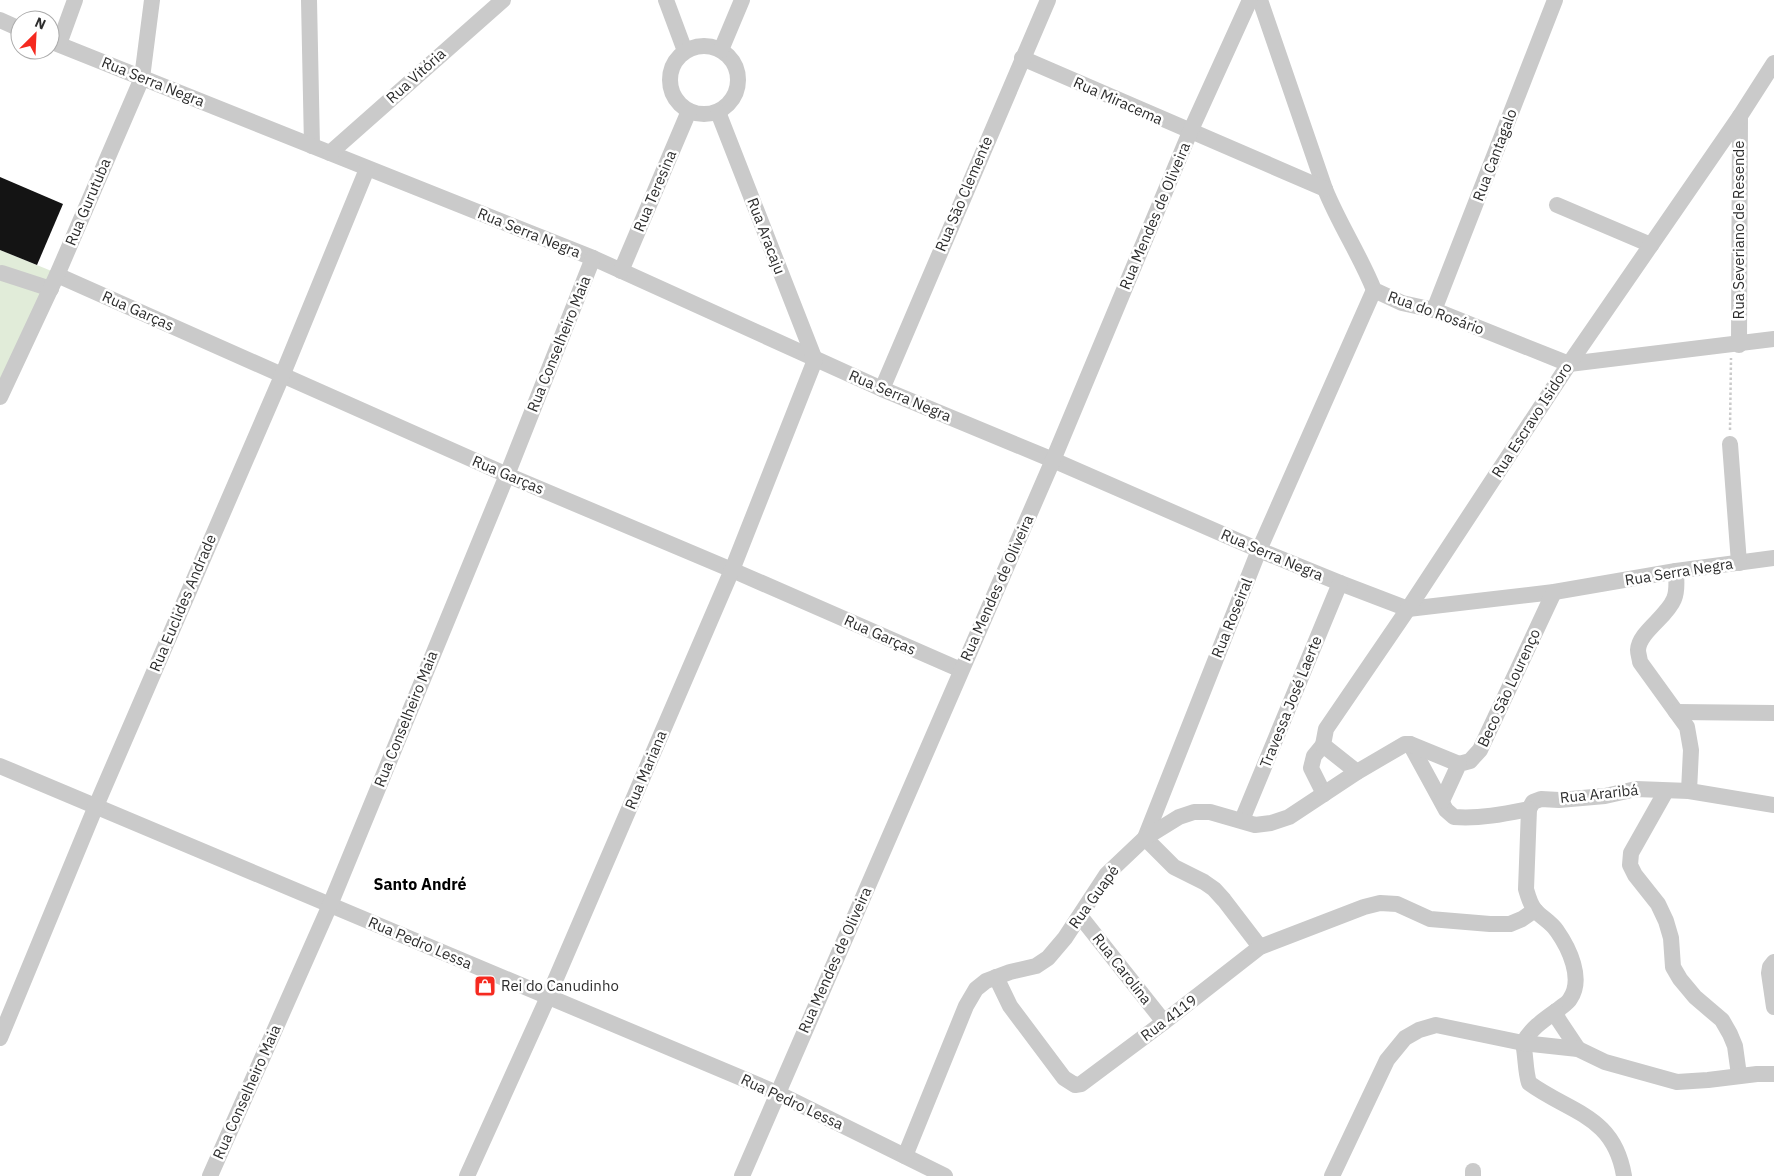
<svg xmlns="http://www.w3.org/2000/svg" width="1774" height="1176" font-family="'IBM Plex Sans',sans-serif">
	<rect width="100%" height="100%" fill="#fff"/>
	<path fill="#e1ecd9" d="M0 250 54 272 0 397Z"/>
	<path fill="#141414" d="M0 177 63 204 37 265 0 250Z"/>
	<g fill="none" stroke-linecap="round" stroke-linejoin="round">
		<path stroke="#cacaca" stroke-width="2.5" stroke-dasharray="2.5 2.5" stroke-linecap="butt" d="M1730 430 1731 358"/>
		<g stroke="#cacaca" stroke-width="16">
			<path d="M309 0 312 146"/>
			<path d="M666 0 685 51"/>
			<path d="M1260 0 1325 189C1339 224 1360 255 1374 290L1402 303 1434 310 1569 364 1774 339"/>
			<path d="M0 20 20 29"/>
			<path d="M50 41 593 258 882 389 1053 460 1259 550 1340 583 1408 609 1554 592 1676 571 1774 558"/>
			<path d="M59 44 75 0"/>
			<circle cx="704" cy="80" r="34"/>
			<path d="M721 50 742 0"/>
			<path d="M1022 58 1325 189"/>
			<path d="M330 153 503 0"/>
			<path d="M1557 205 1651 245"/>
			<path d="M621 271 689 111"/>
			<path d="M2 273 51 289"/>
			<path d="M57 275 507 475 732 570 961 670"/>
			<path d="M1434 310 1555 0"/>
			<path d="M1739 345 1740 116"/>
			<path d="M882 389 1048 0"/>
			<path d="M0 397 57 275 142 78 152 0"/>
			<path d="M1730 444 1739 563"/>
			<path d="M1676 571C1676 580 1678 590 1674 599 1667 617 1639 632 1638 650 1638 654 1640 659 1640 662L1687 727 1691 750 1689 791"/>
			<path d="M1676 712 1774 713"/>
			<path d="M1410 744 1446 810 1454 817C1479 819 1504 814 1529 809L1533 802 1541 799 1559 800 1605 796 1636 789 1689 791 1774 805"/>
			<path d="M1323 745 1314 756 1311 768 1324 794"/>
			<path d="M0 766 777 1093 945 1176"/>
			<path d="M1357 772 1323 745 1326 729 1408 609 1569 364 1740 116 1774 63"/>
			<path d="M1666 791 1631 853 1630 865 1635 875 1658 904 1666 921 1671 938 1673 967 1680 979 1695 997 1722 1020 1730 1034 1735 1046 1739 1075"/>
			<path d="M1442 801 1459 764 1470 761 1480 750 1554 592"/>
			<path d="M1529 809 1526 889C1528 896 1530 904 1535 910 1542 918 1551 922 1557 931 1569 948 1584 979 1570 999 1568 1003 1562 1006 1559 1009 1545 1019 1531 1028 1523 1043 1526 1056 1525 1070 1529 1083 1570 1113 1614 1115 1624 1176"/>
			<path d="M1242 820 1340 583"/>
			<path d="M1080 916 1164 1022"/>
			<path d="M1260 947 1224 900 1214 889 1204 882 1174 867 1145 838 1259 550 1374 290"/>
			<path d="M1774 962 1770 967 1769 973 1774 1007"/>
			<path d="M996 977 1010 1006 1064 1078 1075 1085 1081 1084 1164 1022 1260 947 1364 907 1380 903 1397 904 1430 919 1490 924H1510L1522 919 1535 910"/>
			<path d="M1556 1011 1558 1019 1578 1049"/>
			<path d="M0 1038 96 806 282 376 367 169"/>
			<path d="M905 1156 966 1006 976 989 986 981 1010 972 1036 966 1048 958 1065 938 1107 874 1145 838 1179 817 1194 812H1210L1255 825 1271 823 1289 817 1357 772 1405 744H1410L1459 764"/>
			<path d="M210 1176 330 905 507 475 593 258"/>
			<path d="M467 1176 548 997 732 570 815 360 718 112"/>
			<path d="M742 1176 1053 460 1190 132 1250 0"/>
			<path d="M1332 1176 1387 1060 1405 1038 1419 1030 1436 1025 1523 1043 1578 1049 1605 1062 1677 1082 1708 1080 1757 1074H1774"/>
			<path d="M1473 1176V1171"/>
		</g>
	</g>
	<defs>
		<g id="shop-square" transform="scale(1.125)"><rect x="-9" y="-9" width="18" height="18" rx="4" fill="#f5291f" stroke="#fff"/><path d="M-5-2.5h2.3a2.7 3.5 0 0 1 5.4 0H5L5.5 6h-11ZM-1.5-2.5h3a1.5 2.3 0 0 0-3 0Z" fill="#fff"/></g>
	</defs>
	<g fill-rule="evenodd">
		<use href="#shop-square" x="485" y="986"/>
	</g>
	<g text-anchor="middle" stroke-width="5" stroke-linejoin="round" paint-order="stroke">
		<g font-size="15" fill="#2d2d2d" stroke="#fff">
			<text transform="translate(416 76) rotate(-42)" y="5">Rua Vitória</text>
			<text transform="translate(153 82) rotate(22)" y="5">Rua Serra Negra</text>
			<text transform="translate(1118 101) rotate(24)" y="5">Rua Miracema</text>
			<text transform="translate(1495 155) rotate(-69)" y="5">Rua Cantagalo</text>
			<text transform="translate(655 191) rotate(-67)" y="5">Rua Teresina</text>
			<text transform="translate(964 194) rotate(-67)" y="5">Rua São Clemente</text>
			<text transform="translate(88 202) rotate(-67)" y="5">Rua Gurutuba</text>
			<text transform="translate(1155 216) rotate(-67)" y="5">Rua Mendes de Oliveira</text>
			<text transform="translate(1739 230) rotate(-90)" y="5">Rua Severiano de Resende</text>
			<text transform="translate(529 233) rotate(22)" y="5">Rua Serra Negra</text>
			<text transform="translate(766 236) rotate(69)" y="5">Rua Aracaju</text>
			<text transform="translate(138 311) rotate(24)" y="5">Rua Garças</text>
			<text transform="translate(1436 313) rotate(20)" y="5">Rua do Rosário</text>
			<text transform="translate(559 344) rotate(-68)" y="5">Rua Conselheiro Maia</text>
			<text transform="translate(900 396) rotate(23)" y="5">Rua Serra Negra</text>
			<text transform="translate(1532 420) rotate(-57)" y="5">Rua Escravo Isidoro</text>
			<text transform="translate(508 475) rotate(23)" y="5">Rua Garças</text>
			<text transform="translate(1272 555) rotate(23)" y="5">Rua Serra Negra</text>
			<text transform="translate(1679 572) rotate(-9)" y="5">Rua Serra Negra</text>
			<text transform="translate(997 588) rotate(-66)" y="5">Rua Mendes de Oliveira</text>
			<text transform="translate(183 603) rotate(-67)" y="5">Rua Euclides Andrade</text>
			<text transform="translate(1232 618) rotate(-68)" y="5">Rua Roseiral</text>
			<text transform="translate(880 635) rotate(24)" y="5">Rua Garças</text>
			<text transform="translate(1509 688) rotate(-65)" y="5">Beco São Lourenço</text>
			<text transform="translate(1291 702) rotate(-68)" y="5">Travessa José Laerte</text>
			<text transform="translate(406 719) rotate(-68)" y="5">Rua Conselheiro Maia</text>
			<text transform="translate(646 770) rotate(-67)" y="5">Rua Mariana</text>
			<text transform="translate(1599 794) rotate(-6)" y="5">Rua Araribá</text>
			<text transform="translate(1094 897) rotate(-54)" y="5">Rua Guapé</text>
			<text transform="translate(420 943) rotate(23)" y="5">Rua Pedro Lessa</text>
			<text transform="translate(835 960) rotate(-66)" y="5">Rua Mendes de Oliveira</text>
			<text transform="translate(1122 969) rotate(52)" y="5">Rua Carolina</text>
			<text transform="translate(1169 1018) rotate(-37)" y="5">Rua 4119</text>
			<text transform="translate(247 1092) rotate(-66)" y="5">Rua Conselheiro Maia</text>
			<text transform="translate(792 1102) rotate(25)" y="5">Rua Pedro Lessa</text>
		</g>
		<g font-size="15" fill="#2d2d2d" stroke="#fff" text-anchor="start">
			<text x="501" y="991">Rei do Canudinho</text>
		</g>
		<g font-size="16" font-weight="bold" fill="#000" stroke="#fff">
			<text x="420" y="890">Santo André</text>
		</g>
	</g>
	<g transform="translate(35 35) rotate(24)"><circle r="24" fill="#ffffff" stroke="#ababab"/>
	<path d="M0-4L9 19L0 12L-9 19Z" fill="#f5291f"/>
	<text y="-8" font-size="14" font-weight="bold" text-anchor="middle" fill="#2d2d2d">N</text>
	</g>
</svg>
